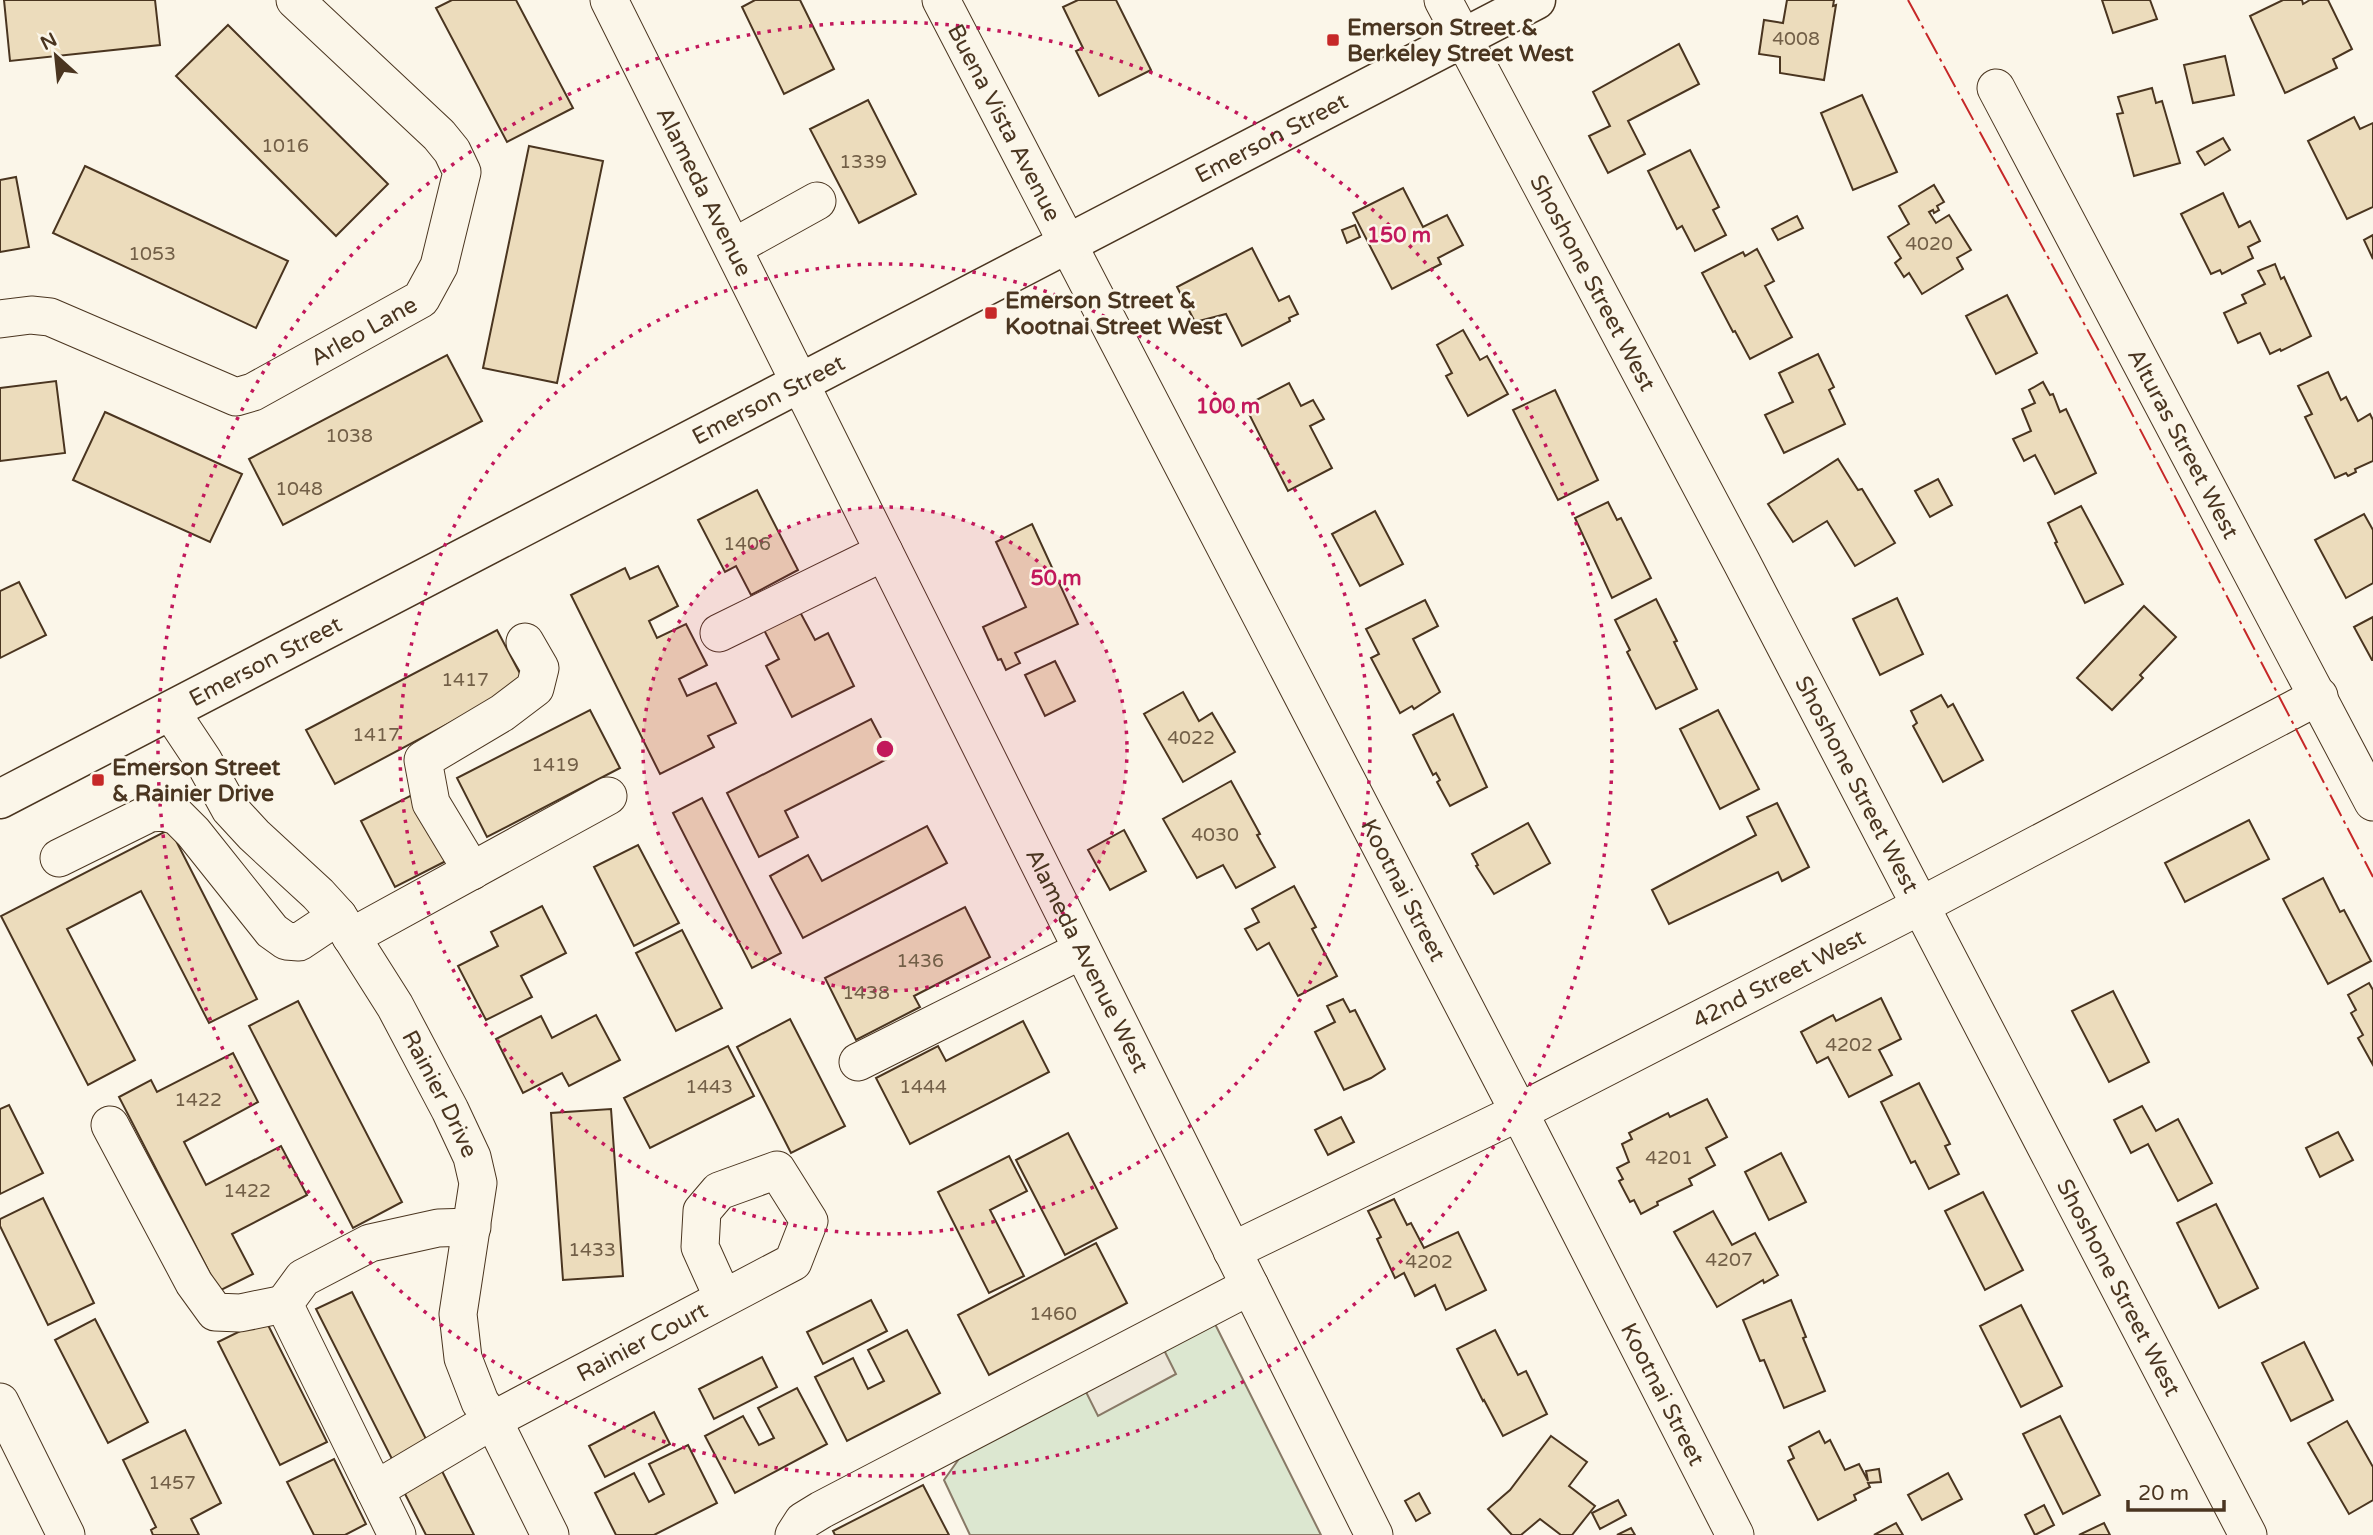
<svg xmlns="http://www.w3.org/2000/svg" width="2373" height="1535" font-family="'Varela Round',sans-serif">
	<rect width="100%" height="100%" fill="#fbf6e9"/>
	<path fill="#dce7d0" stroke="#887966" stroke-width="2" d="M1213 1320 1321 1535H970L944 1480 961 1456Z"/>
	<path fill="#ede7d9" stroke="#887966" stroke-width="2" d="M1163 1348 1176 1374 1098 1416 1086 1392Z"/>
	<g fill="#ecdcbc" stroke="#4a3520" stroke-width="2">
		<path d="M4 0H155L160 45 10 61Z"/>
		<path d="M452 0H516L573 108 507 142 436 8Z"/>
		<path d="M755 0H800L834 69 784 94 742 7Z"/>
		<path d="M1078 0H1116L1151 70 1099 96 1076 51 1083 48 1063 7Z"/>
		<path d="M1787 0H1834L1833 6 1836 5 1824 80 1780 73V57L1759 54 1764 20 1783 23Z"/>
		<path d="M2102 0H2150L2157 19 2113 33Z"/>
		<path d="M2283 0H2302L2303 4 2310 0H2328L2352 49 2333 59 2337 68 2285 93 2250 16Z"/>
		<path d="M228 25 388 184 336 236 176 76Z"/>
		<path d="M1679 44 1699 84 1628 121 1645 154 1608 173 1589 136 1610 126 1593 92Z"/>
		<path d="M2225 56 2234 95 2193 103 2184 65Z"/>
		<path d="M2152 88 2156 103 2162 101 2180 163 2134 176 2117 114 2123 113 2118 97Z"/>
		<path d="M1862 95 1897 172 1853 190 1821 113Z"/>
		<path d="M868 100 916 194 859 223 810 129Z"/>
		<path d="M2354 117 2360 129 2373 123V207L2347 219 2308 141Z"/>
		<path d="M2223 138 2230 150 2205 165 2197 152Z"/>
		<path d="M529 146 603 161 557 383 483 368Z"/>
		<path d="M1690 150 1719 207 1713 210 1726 235 1695 251 1682 226 1677 229 1648 171Z"/>
		<path d="M85 166 288 261 256 328 53 233Z"/>
		<path d="M16 177 29 247 0 252V180Z"/>
		<path d="M1934 185 1944 202 1937 206 1939 210 1934 213 1933 210 1929 212 1936 223 1949 215 1971 250 1957 258 1963 269 1922 294 1909 273 1904 277 1895 263 1901 258 1888 237 1909 224 1899 206Z"/>
		<path d="M1403 188 1423 227 1447 215 1463 245 1438 258 1441 264 1392 289 1353 213Z"/>
		<path d="M2223 193 2239 227 2250 221 2260 241 2248 247 2253 258 2222 274 2220 270 2211 274 2181 214Z"/>
		<path d="M1797 216 1803 228 1778 240 1772 229Z"/>
		<path d="M1355 225 1360 237 1347 243 1342 230Z"/>
		<path d="M2373 235V259L2364 240Z"/>
		<path d="M1252 248 1279 301 1289 296 1298 314 1289 318 1290 321 1242 346 1226 314 1195 322 1177 287Z"/>
		<path d="M1757 249 1774 281 1765 286 1792 337 1750 359 1735 331 1733 332 1702 273 1743 252 1745 256Z"/>
		<path d="M2275 264 2281 279 2284 277 2311 336 2281 351 2280 349 2270 354 2260 333 2238 343 2224 313 2246 303 2242 295 2265 284 2258 271Z"/>
		<path d="M2007 295 2037 353 1996 374 1966 316Z"/>
		<path d="M1463 330 1480 360 1487 356 1508 394 1468 416 1446 376 1452 373 1437 345Z"/>
		<path d="M1818 354 1834 387 1829 390 1845 424 1784 453 1765 415 1793 402 1779 373Z"/>
		<path d="M447 355 482 421 283 525 249 459Z"/>
		<path d="M2328 372 2341 400 2346 397 2358 421 2370 414 2373 420V461L2355 469 2356 472 2348 476 2346 473 2335 478 2305 417 2312 414 2298 386Z"/>
		<path d="M56 381 65 453 0 461V388Z"/>
		<path d="M2043 382 2050 395 2053 394 2060 412 2066 409 2096 473 2055 494 2035 455 2024 461 2013 439 2031 431 2022 409 2035 403 2029 390Z"/>
		<path d="M1289 383 1301 406 1313 400 1324 419 1310 426 1332 468 1288 491 1245 406Z"/>
		<path d="M1555 390 1598 480 1558 500 1513 410Z"/>
		<path d="M105 412 242 474 210 542 73 480Z"/>
		<path d="M1838 459 1858 490 1862 489 1895 543 1855 566 1827 521 1793 542 1768 504Z"/>
		<path d="M1938 479 1952 505 1930 517 1915 491Z"/>
		<path d="M757 490 798 570 751 595 736 566 725 572 698 520Z"/>
		<path d="M1608 502 1617 520 1621 518 1651 578 1612 598 1575 518Z"/>
		<path d="M2081 506 2123 584 2085 603 2055 543 2057 542 2048 523Z"/>
		<path d="M1375 511 1403 564 1360 586 1332 534Z"/>
		<path d="M2364 514 2373 530V583L2346 598 2315 540Z"/>
		<path d="M1032 524 1078 624 1015 653 1020 663 1006 670 1001 659 998 660 983 627 1026 607 996 542Z"/>
		<path d="M658 566 678 606 649 621 657 638 686 624 707 665 679 679 687 696 716 683 736 723 708 736 714 747 660 774 571 595 625 568 630 579Z"/>
		<path d="M19 582 46 635 0 658V591Z"/>
		<path d="M1897 598 1923 654 1880 675 1853 619Z"/>
		<path d="M1656 599 1677 641 1674 642 1697 689 1656 709 1627 652 1630 650 1615 620Z"/>
		<path d="M1425 600 1438 626 1413 639 1440 692 1414 709 1412 706 1400 713 1371 658 1379 654 1366 629Z"/>
		<path d="M2144 606 2176 637 2140 675 2143 678 2112 710 2077 678Z"/>
		<path d="M800 612 815 640 828 633 854 686 792 717 766 666 779 659 764 630Z"/>
		<path d="M2373 617V660H2372L2354 627Z"/>
		<path d="M497 630 525 683 335 784 306 730Z"/>
		<path d="M1055 661 1075 701 1045 716 1025 675Z"/>
		<path d="M1183 692 1199 721 1212 713 1235 752 1183 782 1144 714Z"/>
		<path d="M1941 695 1948 707 1953 704 1983 760 1943 782 1913 726 1917 723 1911 711Z"/>
		<path d="M590 710 620 768 487 837 457 778Z"/>
		<path d="M1718 710 1759 789 1720 809 1680 729Z"/>
		<path d="M1453 714 1487 787 1450 806 1437 782 1440 780 1436 773 1433 775 1413 735Z"/>
		<path d="M871 719 891 757 785 811 798 837 759 857 727 793Z"/>
		<path d="M1231 781 1260 834 1257 835 1275 867 1236 888 1223 865 1197 878 1163 819Z"/>
		<path d="M412 795 446 861 395 887 361 821Z"/>
		<path d="M702 798 781 953 752 968 673 813Z"/>
		<path d="M1777 803 1809 867 1782 881 1778 872 1669 924 1652 890 1756 835 1747 817Z"/>
		<path d="M2249 820 2269 859 2185 902 2165 863Z"/>
		<path d="M1528 823 1550 863 1494 894 1476 866 1478 865 1472 854Z"/>
		<path d="M927 826 947 863 803 938 770 876 808 855 822 881Z"/>
		<path d="M170 829 257 999 209 1023 141 891 67 929 135 1060 88 1085 1 916Z"/>
		<path d="M1124 830 1146 871 1110 890 1088 850Z"/>
		<path d="M638 845 679 923 634 946 594 867Z"/>
		<path d="M2323 878 2340 912 2344 910 2371 961 2328 984 2283 899Z"/>
		<path d="M1294 886 1316 927 1312 929 1337 976 1298 996 1269 943 1257 950 1245 929 1259 922 1252 909Z"/>
		<path d="M542 906 566 953 521 976 532 997 486 1020 458 966 498 946 491 932Z"/>
		<path d="M965 907 990 957 914 996 920 1007 856 1040 825 978Z"/>
		<path d="M682 930 722 1008 676 1031 636 953Z"/>
		<path d="M2369 983 2373 990V1065L2358 1038 2363 1035 2351 1013 2356 1010 2348 995Z"/>
		<path d="M2113 991 2149 1062 2109 1082 2072 1011Z"/>
		<path d="M1881 998 1901 1039 1879 1050 1892 1075 1849 1097 1828 1057 1817 1063 1801 1032 1833 1015 1836 1021Z"/>
		<path d="M1343 999 1350 1012 1355 1010 1385 1069 1371 1078 1344 1090 1315 1032 1335 1022 1327 1006Z"/>
		<path d="M298 1001 402 1202 353 1228 249 1026Z"/>
		<path d="M596 1015 620 1060 569 1086 562 1073 523 1093 496 1039 541 1016 552 1038Z"/>
		<path d="M790 1019 845 1126 791 1153 737 1047Z"/>
		<path d="M1023 1021 1049 1072 910 1144 876 1078 938 1046 946 1061Z"/>
		<path d="M728 1046 754 1096 650 1148 624 1098Z"/>
		<path d="M233 1053 258 1102 184 1142 206 1185 281 1146 307 1195 232 1234 253 1274 219 1291 119 1097 151 1080 157 1092Z"/>
		<path d="M1919 1083 1950 1144 1945 1146 1959 1174 1929 1189 1915 1161 1911 1163 1881 1102Z"/>
		<path d="M1707 1099 1727 1137 1706 1148 1715 1165 1689 1179 1692 1185 1657 1202 1658 1205 1641 1214 1634 1200 1630 1202 1619 1181 1623 1179 1617 1168 1629 1162 1622 1144 1632 1139 1629 1133 1668 1113 1670 1117Z"/>
		<path d="M9 1105 43 1173 0 1194V1109Z"/>
		<path d="M2142 1106 2156 1131 2178 1119 2212 1183 2178 1201 2148 1144 2131 1153 2114 1120Z"/>
		<path d="M611 1109 623 1276 563 1280 551 1113Z"/>
		<path d="M1341 1117 1354 1142 1328 1155 1315 1130Z"/>
		<path d="M2338 1132 2353 1160 2320 1177 2306 1148Z"/>
		<path d="M1068 1133 1117 1228 1065 1255 1016 1160Z"/>
		<path d="M1781 1153 1806 1202 1769 1220 1745 1172Z"/>
		<path d="M1009 1156 1027 1191 990 1210 1024 1276 989 1293 938 1192Z"/>
		<path d="M1983 1192 2023 1270 1985 1290 1945 1211Z"/>
		<path d="M43 1198 94 1303 48 1325 0 1226V1219Z"/>
		<path d="M1394 1199 1407 1225 1411 1223 1424 1248 1458 1232 1486 1290 1446 1310 1435 1285 1415 1296 1404 1273 1395 1278 1377 1239 1381 1237 1368 1211Z"/>
		<path d="M2216 1204 2258 1288 2219 1308 2177 1223Z"/>
		<path d="M1713 1211 1732 1245 1755 1233 1778 1275 1764 1283 1763 1280 1717 1307 1674 1232Z"/>
		<path d="M1096 1243 1127 1303 989 1375 958 1315Z"/>
		<path d="M352 1292 428 1443 393 1461 316 1309Z"/>
		<path d="M871 1300 887 1331 823 1364 807 1332Z"/>
		<path d="M1791 1300 1806 1337 1803 1338 1825 1391 1784 1408 1764 1360 1760 1361 1743 1320Z"/>
		<path d="M2021 1305 2062 1386 2021 1407 1980 1326Z"/>
		<path d="M95 1319 148 1422 108 1443 55 1340Z"/>
		<path d="M265 1319 327 1442 280 1465 218 1342Z"/>
		<path d="M907 1330 940 1393 847 1441 815 1377 853 1358 868 1389 884 1381 868 1350Z"/>
		<path d="M1495 1330 1518 1375 1526 1371 1547 1414 1503 1436 1484 1400 1483 1401 1457 1349Z"/>
		<path d="M2304 1342 2333 1400 2291 1421 2262 1363Z"/>
		<path d="M762 1357 777 1387 714 1419 699 1389Z"/>
		<path d="M797 1388 827 1444 735 1493 705 1436 743 1416 759 1445 774 1438 758 1408Z"/>
		<path d="M654 1412 670 1444 605 1477 589 1446Z"/>
		<path d="M2060 1416 2100 1495 2063 1514 2023 1434Z"/>
		<path d="M2347 1421 2373 1467V1500L2349 1514 2308 1443Z"/>
		<path d="M185 1430 221 1503 191 1519 199 1535H153L151 1530 156 1527 123 1460Z"/>
		<path d="M1819 1431 1825 1443 1830 1440 1845 1470 1859 1464 1868 1481 1866 1471 1879 1469 1881 1482 1868 1483 1870 1487 1854 1495 1856 1500 1818 1520 1788 1461 1794 1458 1789 1447Z"/>
		<path d="M1551 1436 1587 1462 1569 1486 1595 1506 1572 1535H1561L1540 1519 1521 1535H1512L1488 1509 1510 1490Z"/>
		<path d="M688 1445 717 1503 654 1535H616L595 1493 634 1473 649 1502 664 1494 649 1464Z"/>
		<path d="M334 1459 366 1524 345 1535H314L287 1482Z"/>
		<path d="M441 1469 474 1535H426L402 1488Z"/>
		<path d="M1948 1473 1962 1499 1922 1520 1908 1495Z"/>
		<path d="M923 1485 949 1535H835L833 1531Z"/>
		<path d="M1419 1493 1430 1513 1416 1521 1405 1501Z"/>
		<path d="M1618 1500 1626 1515 1600 1529 1592 1513Z"/>
		<path d="M2044 1505 2054 1525 2035 1535 2025 1515Z"/>
		<path d="M1896 1523 1903 1535H1874Z"/>
		<path d="M2104 1523 2110 1535H2079Z"/>
		<path d="M1631 1528 1635 1535H1617Z"/>
	</g>
	<g fill="none" stroke-linecap="round" stroke-linejoin="round">
		<g stroke="#4a3520" stroke-width="39">
			<g id="minor">
				<path id="s1" d="M609 0 1374 1535"/>
				<path id="s2" d="M941 0 1519 1112 1735 1535"/>
				<path id="s3" d="M1443 0 1742 563 2248 1535"/>
				<path id="s4" d="M1996 88 2373 802"/>
				<path d="M734 247 817 201"/>
				<path id="s5" d="M0 319 31 315 50 317 236 397 253 392 421 299 439 266 462 172 452 151 439 135 295 0"/>
				<path d="M719 633 884 552"/>
				<path id="s6" d="M171 712 203 760 230 809 254 835 318 894 338 916 395 1006 450 1110 472 1157 478 1183 458 1314 463 1358 480 1402 493 1420 550 1535"/>
				<path d="M59 858 150 813 164 812 177 816 193 832 272 931 286 941 299 942 338 916"/>
				<path d="M472 871 431 803 423 760 502 713 535 688 540 668 525 642"/>
				<path d="M351 937 608 796"/>
				<path d="M858 1062 1082 950"/>
				<path d="M110 1125 194 1283 215 1312 240 1313 284 1304"/>
				<path id="s7" d="M472 1227 438 1228 370 1243 303 1278 284 1304 375 1490 493 1420 793 1262 809 1221 777 1170 719 1191 702 1211 700 1247 723 1298"/>
				<path id="s8" d="M1232 1251 1519 1112 1920 906 2319 696"/>
				<path d="M0 1402 66 1535"/>
				<path d="M375 1490 397 1535"/>
				<path d="M794 1535 803 1521 821 1510 1250 1286"/>
			</g>
		</g>
		<g stroke="#4a3520" stroke-width="41">
			<g id="major">
				<path id="s9" d="M0 799 1536 0"/>
			</g>
		</g>
		<use href="#minor" stroke="#fbf6e9" stroke-width="37"/>
		<use href="#major" stroke="#fbf6e9" stroke-width="38"/>
		<path stroke="#c62828" stroke-width="2" stroke-dasharray="24 5 3.5 5" stroke-linecap="butt" d="M1908 0 2105 362 2373 877"/>
	</g>
	<circle cx="885" cy="749" r="242" fill="#c2185b" fill-opacity=".12"/>
	<g fill="none" stroke="#c2185b" stroke-width="3.5" stroke-dasharray="3.5 7">
		<circle cx="885" cy="749" r="242"/>
		<circle cx="885" cy="749" r="485"/>
		<circle cx="885" cy="749" r="727"/>
	</g>
	<g fill="#c62828" stroke="#fbf6e9" stroke-width="2.5">
		<rect x="1326" y="33" width="14" height="14" rx="3.5"/>
		<rect x="984" y="306" width="14" height="14" rx="3.5"/>
		<rect x="91" y="773" width="14" height="14" rx="3.5"/>
	</g>
	<g text-anchor="middle" stroke-width="5" stroke-linejoin="round" paint-order="stroke">
		<g font-size="19" fill="#725f47">
			<text x="1796" y="45">4008</text>
			<text x="285" y="152">1016</text>
			<text x="863" y="168">1339</text>
			<text x="1929" y="250">4020</text>
			<text x="152" y="260">1053</text>
			<text x="349" y="442">1038</text>
			<text x="299" y="495">1048</text>
			<text x="747" y="550">1406</text>
			<text x="465" y="686">1417</text>
			<text x="376" y="741">1417</text>
			<text x="1191" y="744">4022</text>
			<text x="555" y="771">1419</text>
			<text x="1215" y="841">4030</text>
			<text x="920" y="967">1436</text>
			<text x="866" y="999">1438</text>
			<text x="1849" y="1051">4202</text>
			<text x="709" y="1093">1443</text>
			<text x="923" y="1093">1444</text>
			<text x="198" y="1106">1422</text>
			<text x="1669" y="1164">4201</text>
			<text x="247" y="1197">1422</text>
			<text x="592" y="1256">1433</text>
			<text x="1729" y="1266">4207</text>
			<text x="1429" y="1268">4202</text>
			<text x="1053" y="1320">1460</text>
			<text x="172" y="1489">1457</text>
		</g>
		<g font-size="23" font-weight="bold" fill="#4a3520" stroke="#fbf6e9" text-anchor="start">
			<text x="1347" y="35">Emerson Street &amp;<tspan x="1347" dy="26">Berkeley Street West</tspan></text>
			<text x="1005" y="308">Emerson Street &amp;<tspan x="1005" dy="26">Kootnai Street West</tspan></text>
			<text x="112" y="775">Emerson Street<tspan x="112" dy="26">&amp; Rainier Drive</tspan></text>
		</g>
		<g font-size="23" fill="#4a3520" stroke="#fbf6e9">
			<text dy="8" stroke="none"><textPath href="#s2" startOffset="138">Buena Vista Avenue</textPath></text>
			<text dy="8" stroke="none"><textPath href="#s9" startOffset="1433">Emerson Street</textPath></text>
			<text dy="8" stroke="none"><textPath href="#s1" startOffset="214">Alameda Avenue</textPath></text>
			<text dy="8" stroke="none"><textPath href="#s3" startOffset="320">Shoshone Street West</textPath></text>
			<text dy="8" stroke="none"><textPath href="#s5" startOffset="397">Arleo Lane</textPath></text>
			<text dy="8" stroke="none"><textPath href="#s9" startOffset="866">Emerson Street</textPath></text>
			<text dy="8" stroke="none"><textPath href="#s4" startOffset="402">Alturas Street West</textPath></text>
			<text dy="8" stroke="none"><textPath href="#s9" startOffset="299">Emerson Street</textPath></text>
			<text dy="8" stroke="none"><textPath href="#s3" startOffset="887">Shoshone Street West</textPath></text>
			<text dy="8" stroke="none"><textPath href="#s2" startOffset="1003">Kootnai Street</textPath></text>
			<text dy="8" stroke="none"><textPath href="#s1" startOffset="1073">Alameda Avenue West</textPath></text>
			<text dy="8" stroke="none"><textPath href="#s8" startOffset="611">42nd Street West</textPath></text>
			<text dy="8" stroke="none"><textPath href="#s6" startOffset="471">Rainier Drive</textPath></text>
			<text dy="8" stroke="none"><textPath href="#s3" startOffset="1454">Shoshone Street West</textPath></text>
			<text dy="8" stroke="none"><textPath href="#s7" startOffset="724">Rainier Court</textPath></text>
			<text dy="8" stroke="none"><textPath href="#s2" startOffset="1570">Kootnai Street</textPath></text>
		</g>
	</g>
	<circle cx="885" cy="749" r="10" fill="#c2185b" stroke="#fbf6e9" stroke-width="3.5"/>
	<g font-size="21" text-anchor="middle" font-weight="bold" fill="#c2185b" stroke="#fbf6e9" stroke-width="5" stroke-linejoin="round" paint-order="stroke">
		<text x="1399" y="242">150 m</text>
		<text x="1228" y="413">100 m</text>
		<text x="1056" y="585">50 m</text>
	</g>
	<g transform="translate(56 56) rotate(333)" stroke="#fbf6e9" stroke-width="5" paint-order="stroke">
	<path d="M0-5L12 26L0 18L-12 26Z" fill="#4a3520"/>
	<text y="-10" font-size="19" font-weight="bold" text-anchor="middle" fill="#4a3520">N</text>
	</g>
	<path d="M2128 1500v10h96v-10" fill="none" stroke="#4a3520" stroke-width="3.5"/>
	<text x="2138" y="1500" font-size="21" fill="#4a3520" stroke="#fbf6e9" stroke-width="5" paint-order="stroke">20 m</text>
</svg>
